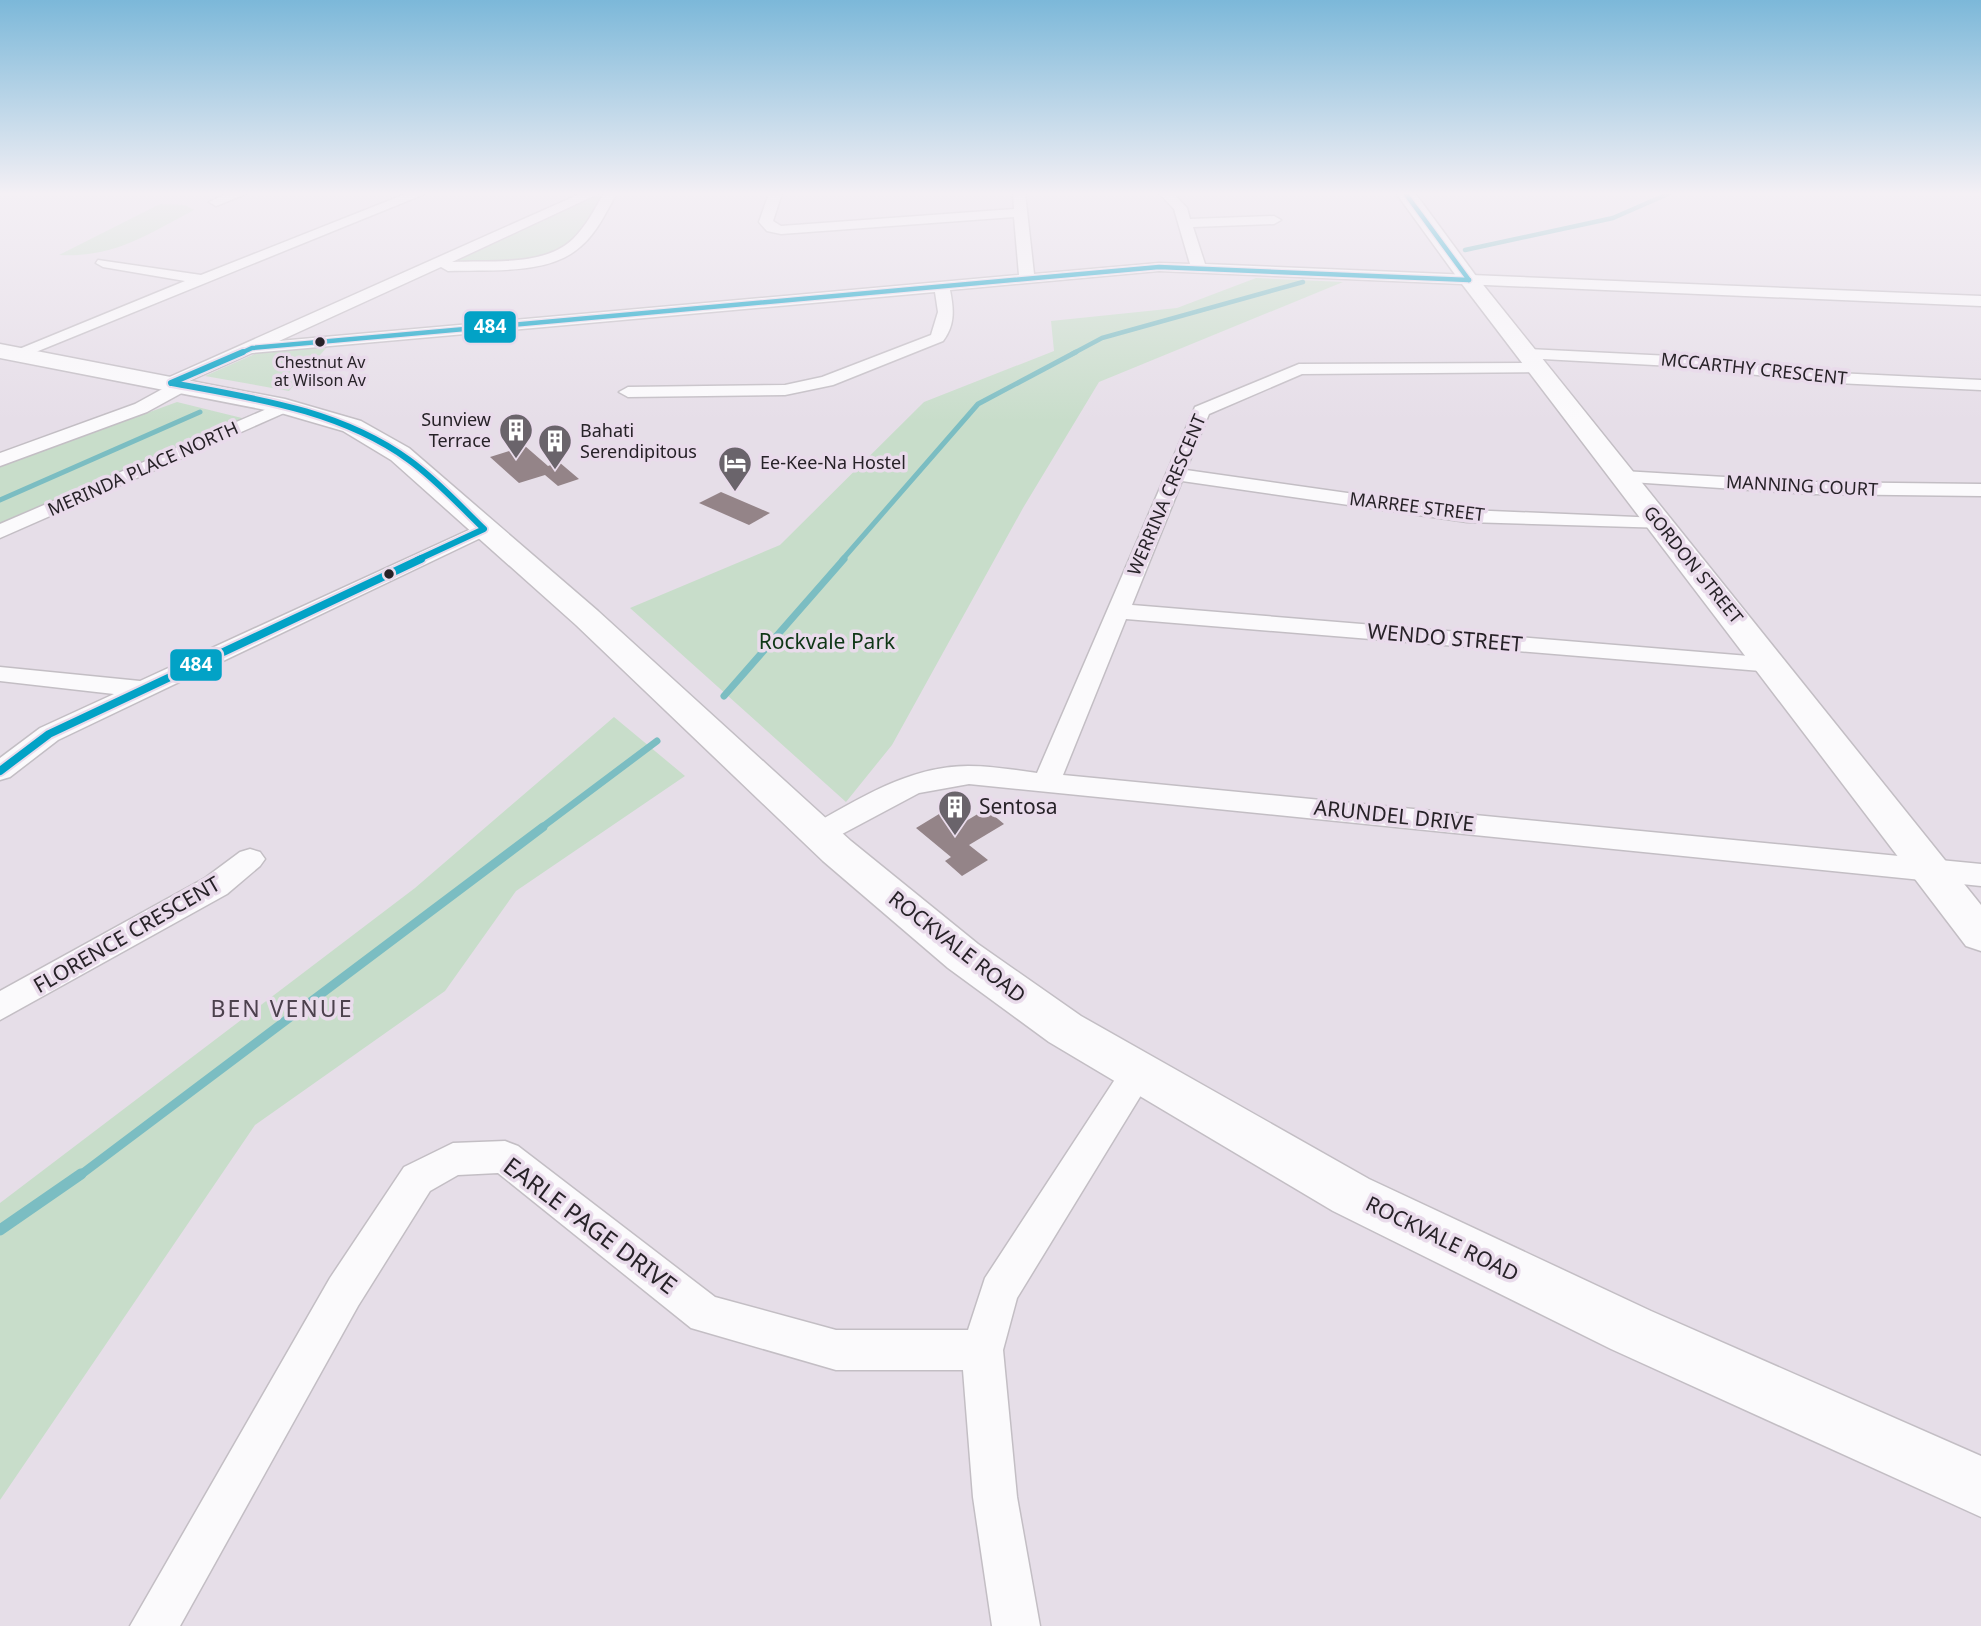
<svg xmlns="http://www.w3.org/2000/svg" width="1981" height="1626" font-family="'Noto Sans',sans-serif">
	<rect width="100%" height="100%" fill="#e6dee8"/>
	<g fill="#c8ddca">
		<path d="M601 195 604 197C592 214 580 243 560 252 529 266 485 262 452 265L444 263 593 196Z"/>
		<path d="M160 204 185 205 194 210C146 235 114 258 59 255Z"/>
		<path d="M1256 278 1343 282 1099 382 1023 508 892 745 846 802 630 608 780 545 924 402 1054 351 1051 321 1177 308Z"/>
		<path d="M327 347 289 391 205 376 257 353Z"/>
		<path d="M177 402 246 419 0 527V467Z"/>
		<path d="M614 717 685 776 516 891 445 991 255 1125 0 1500V1203L415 888Z"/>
	</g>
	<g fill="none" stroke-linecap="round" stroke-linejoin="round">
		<g stroke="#7bbdc2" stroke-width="4.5">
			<path d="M1465 250 1613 218 1670 193"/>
			<path d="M1072 354 1102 338 1303 282"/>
		</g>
		<g stroke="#7bbdc2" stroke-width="5">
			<path d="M0 500 200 412"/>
			<path d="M842 560 978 404 1076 352"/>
		</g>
		<g stroke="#7bbdc2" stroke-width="7">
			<path d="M724 696 844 559"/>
			<path d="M541 828 657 741"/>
		</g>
		<path stroke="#7bbdc2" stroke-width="9" d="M79 1176 543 827"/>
		<path stroke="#7bbdc2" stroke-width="11" d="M0 1230 81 1174"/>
	</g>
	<g fill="#948488">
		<path d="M525 446 548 466 559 462 579 479 558 486 545 475 519 483 490 457Z"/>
		<path d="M721 492 770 513 749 525 699 503Z"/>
		<path d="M986 809 1004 824 969 845 988 860 962 876 945 861 951 857 916 828 944 811 953 818 958 815 966 821Z"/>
	</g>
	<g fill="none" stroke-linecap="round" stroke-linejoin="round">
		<g stroke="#c3bec4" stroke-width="3">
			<g id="street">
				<path d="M228 193H248L216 206 209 202Z"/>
				<path d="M408 193H427L21 358H9L7 354 185 281 103 267 96 263 98 260 201 275Z"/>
				<path d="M582 193H600L452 262C489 260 544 267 573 239 586 226 595 209 604 193H617C606 212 597 233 580 247 548 276 488 269 448 271L441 267 279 341 1019 275 1014 217 781 234 767 231 759 222 769 193H782L773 221 781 226 1014 209 1013 193H1025L1034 274 1159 263 1190 264 1174 209 1159 193H1173L1187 208 1190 219 1274 216 1281 220 1274 224 1193 227 1205 264 1981 296V306L1159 271 950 290C954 310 955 325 943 341L833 385 785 395 628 397 619 392 628 387 785 385 822 377 931 335 938 312 935 292 252 353 189 381 192 385 189 389 147 412 0 466V453L135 404 166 387 162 383 165 379Z"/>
				<path d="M1528 349 1691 357 1816 372 1981 380V390L1816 382 1691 367 1522 358 1520 354 1522 350Z"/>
				<path d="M1538 363 1544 364 1547 368 1544 372 1302 374 1209 414 1186 470 1467 510 1660 518 1671 524 1667 528 1467 522 1182 481 1132 605 1773 658 1782 660 1785 665 1782 670 1773 672 1126 619 1063 775 1981 864V886L969 784 919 793 829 841 819 844 809 841 805 834 809 827C858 799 910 766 968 766 991 766 1015 770 1037 773L1195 407 1299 364Z"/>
				<path d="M285 401 294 406 291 410 0 538V524Z"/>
				<path d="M1623 471 1811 482 1981 484V496L1811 494 1616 481 1613 477Z"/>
				<path d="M484 523 491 525 495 529 491 533 58 740 10 777 0 780V758L40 728 114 694 0 681V667L140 681Z"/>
				<path d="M250 849 260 852 265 859 260 866 227 894 0 1020V991L205 878 240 852Z"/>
				<path d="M1137 1060 1149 1064 1154 1074 1017 1298 1003 1350 1017 1497 1040 1626H992L973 1497 963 1370H836L691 1328 498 1173 458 1175 430 1191 358 1306 180 1626H130L330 1278 404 1167 453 1143 505 1141 518 1146 715 1297 836 1330H968L985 1278 1125 1064Z"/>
			</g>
		</g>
		<g stroke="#c3bec4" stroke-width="3">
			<g id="secondary">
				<path d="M1396 193H1415L1476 276 1981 905V951L1966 946 1462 284Z"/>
				<path d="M0 344 285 399 361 421 409 448 598 611 851 841 978 944 1081 1016 1369 1179 1651 1311 1981 1456V1517L1611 1349 1333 1211 1049 1042 948 968 823 861 576 625 391 460 343 431 281 413 0 358Z"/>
			</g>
		</g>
		<use href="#street" fill="#fbfafc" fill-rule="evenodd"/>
		<use href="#secondary" fill="#fbfafc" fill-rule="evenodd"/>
		<g stroke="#e9dbeb" stroke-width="7">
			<g id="bus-1-far2">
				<path d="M1405 193 1469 280"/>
				<path d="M239 354 252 348 1159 267 1469 280"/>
			</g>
		</g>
		<g stroke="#e9dbeb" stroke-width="10">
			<g id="bus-1-far1">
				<path d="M171 383 243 352"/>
				<path d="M172 383C253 398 340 410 409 460 437 480 460 506 484 529L417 560"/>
			</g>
		</g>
		<g stroke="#e9dbeb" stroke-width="12">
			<path id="bus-1" d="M0 771 49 734 421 559"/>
		</g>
		<use href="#bus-1-far2" stroke="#02a2c6" stroke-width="4.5"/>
		<use href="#bus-1-far1" stroke="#02a2c6" stroke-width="6"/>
		<use href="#bus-1" stroke="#02a2c6" stroke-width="8"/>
	</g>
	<linearGradient id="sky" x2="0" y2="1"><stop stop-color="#7cb8d9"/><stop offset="0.46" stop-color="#f4f0f5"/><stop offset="1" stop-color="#f4f0f5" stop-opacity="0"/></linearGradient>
	<rect width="1981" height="421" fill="url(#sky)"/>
	<defs>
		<g id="building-pin" transform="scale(1.75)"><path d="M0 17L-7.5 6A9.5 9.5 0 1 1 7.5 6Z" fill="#6a646b" stroke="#e9dbeb"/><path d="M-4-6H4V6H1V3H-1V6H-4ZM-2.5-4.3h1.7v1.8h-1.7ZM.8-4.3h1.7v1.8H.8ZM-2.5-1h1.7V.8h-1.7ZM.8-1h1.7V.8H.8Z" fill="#fff"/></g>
		<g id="hotel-pin" transform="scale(1.75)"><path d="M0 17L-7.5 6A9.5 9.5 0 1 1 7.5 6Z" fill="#6a646b" stroke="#e9dbeb"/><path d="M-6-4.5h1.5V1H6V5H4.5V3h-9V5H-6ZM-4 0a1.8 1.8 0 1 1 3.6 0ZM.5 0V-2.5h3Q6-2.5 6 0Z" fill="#fff"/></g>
	</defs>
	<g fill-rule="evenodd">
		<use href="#building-pin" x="516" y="430"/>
		<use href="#building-pin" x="555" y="441"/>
		<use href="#hotel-pin" x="735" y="463"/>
		<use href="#building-pin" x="955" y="807"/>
	</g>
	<g fill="#272228" stroke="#e9dbeb" stroke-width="2.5">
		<circle cx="320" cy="342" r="6"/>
		<circle cx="389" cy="574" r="6"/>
	</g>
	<g text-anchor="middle" stroke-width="7" stroke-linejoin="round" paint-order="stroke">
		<g font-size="16" fill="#272228" stroke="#e9dbeb">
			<text x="320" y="368">Chestnut Av<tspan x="320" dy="18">at Wilson Av</tspan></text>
		</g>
		<g font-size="18" fill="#272228" stroke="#e9dbeb">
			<text transform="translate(1754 369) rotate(6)" y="6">MCCARTHY CRESCENT</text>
			<text transform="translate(143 469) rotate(-24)" y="6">MERINDA PLACE NORTH</text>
			<text transform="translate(1802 486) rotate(3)" y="6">MANNING COURT</text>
			<text transform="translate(1167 495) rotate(-67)" y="6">WERRINA CRESCENT</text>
			<text transform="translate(1417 507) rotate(7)" y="6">MARREE STREET</text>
			<text transform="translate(1693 565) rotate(51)" y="6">GORDON STREET</text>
		</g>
		<g font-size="18" fill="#272228" stroke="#e9dbeb" text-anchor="start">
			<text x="491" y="426" text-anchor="end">Sunview<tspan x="491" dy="21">Terrace</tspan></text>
			<text x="580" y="437">Bahati<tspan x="580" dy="21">Serendipitous</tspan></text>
			<text x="760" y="469">Ee-Kee-Na Hostel</text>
		</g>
		<g font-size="21" fill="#272228" stroke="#e9dbeb">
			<text transform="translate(1445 638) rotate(5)" y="7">WENDO STREET</text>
			<text transform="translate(1394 816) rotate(6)" y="7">ARUNDEL DRIVE</text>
			<text transform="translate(127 935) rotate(-30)" y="7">FLORENCE CRESCENT</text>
			<text transform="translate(957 947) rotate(38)" y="7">ROCKVALE ROAD</text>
			<text transform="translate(1442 1239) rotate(26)" y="7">ROCKVALE ROAD</text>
		</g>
		<g font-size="21" fill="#0e3615" stroke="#e9dbeb">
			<text x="827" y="649">Rockvale Park</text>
		</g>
		<g font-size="21" fill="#272228" stroke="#e9dbeb" text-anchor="start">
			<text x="979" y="814">Sentosa</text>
		</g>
		<g font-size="23" letter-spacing="2" fill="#4c414d" stroke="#e9dbeb">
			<text x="282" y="1017">BEN VENUE</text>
		</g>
		<g font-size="24" fill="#272228" stroke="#e9dbeb">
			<text transform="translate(590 1226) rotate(37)" y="8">EARLE PAGE DRIVE</text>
		</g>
	</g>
	<g stroke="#e9dbeb" stroke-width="2.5">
		<rect x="463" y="310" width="54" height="34" rx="7" fill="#02a2c6"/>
		<rect x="169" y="648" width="54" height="34" rx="7" fill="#02a2c6"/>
	</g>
	<g font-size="19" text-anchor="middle" font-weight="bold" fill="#fff">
		<text x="490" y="333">484</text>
		<text x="196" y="671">484</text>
	</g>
</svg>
